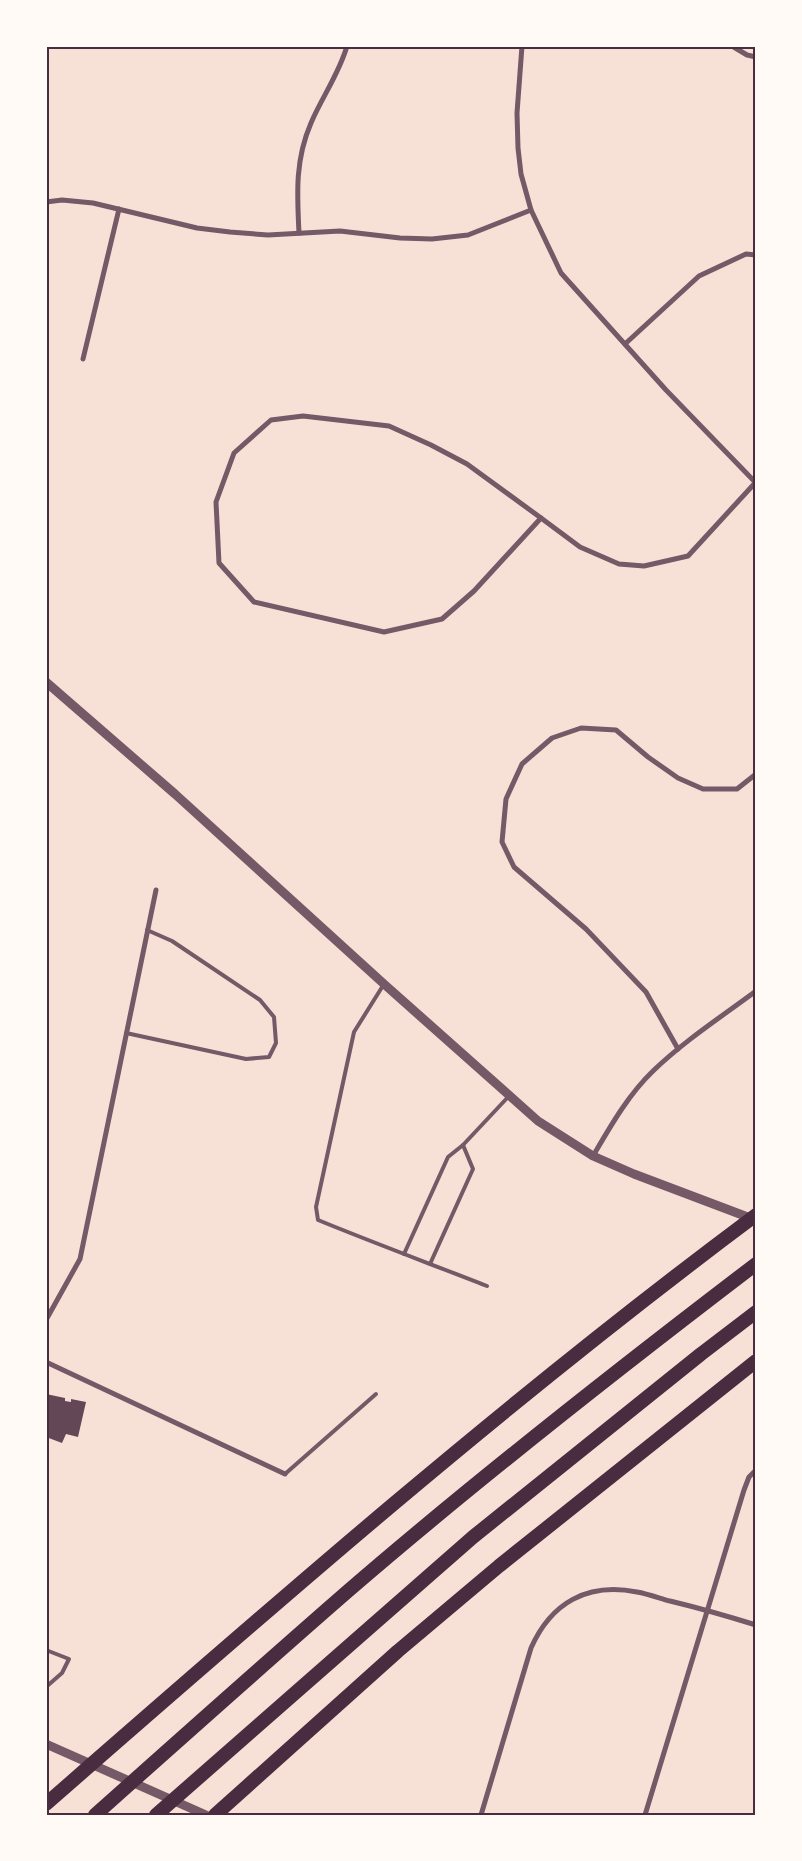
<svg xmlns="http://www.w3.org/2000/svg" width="802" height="1861" font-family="'PT Sans Narrow',sans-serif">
	<rect width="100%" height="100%" fill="#f7e1d7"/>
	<path fill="#644757" d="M46 1394 65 1398V1401L71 1402V1399L86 1402 78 1437 66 1434 62 1443 46 1437Z"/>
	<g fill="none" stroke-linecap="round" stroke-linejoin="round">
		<g stroke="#755966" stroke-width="4">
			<path d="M384 984 354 1032 316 1207 318 1220C374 1243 431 1264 487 1286"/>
			<path d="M126 1033 246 1059 269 1057 276 1043 274 1017 260 1000 172 941 147 930"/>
			<path d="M404 1254 448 1157 463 1145 509 1096"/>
			<path d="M430 1264 473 1169 463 1145"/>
			<path d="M285 1474 376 1394"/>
			<path d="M46 1650 69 1659 62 1673 46 1687"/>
		</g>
		<g stroke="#755966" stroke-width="5">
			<path d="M522 46 517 113 518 148 521 174 531 210 561 273 666 390 756 483"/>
			<path d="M732 46 747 55 756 57"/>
			<path d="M46 202 62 200 93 203 197 228 230 232 268 235 340 231 400 238 432 239 468 235 531 210"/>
			<path d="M299 233C297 193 295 160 311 123 322 97 339 74 347 46"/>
			<path d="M625 344 699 276 746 254 756 255"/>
			<path d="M83 359 119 209"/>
			<path d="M303 416 389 426 431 445 467 464 541 518 474 591 442 619 384 632 254 602 219 563 216 502 234 453 271 420Z"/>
			<path d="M541 518 580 547 619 564 644 566 688 556 755 483"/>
			<path d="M678 1049 646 992 586 929 514 867 502 842 506 799 522 764 552 738 581 728 616 730 648 757 678 778 703 789H737L756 774"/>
			<path d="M593 1156C610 1127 628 1095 653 1071 684 1041 721 1017 756 991"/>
			<path d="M46 1320 80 1259 156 890"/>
			<path d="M46 1362 285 1474"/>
			<path d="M481 1815 531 1648C551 1603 587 1582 637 1592 648 1594 659 1598 670 1601 699 1608 727 1616 756 1625"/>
			<path d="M645 1815 744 1490 749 1477 756 1470"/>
		</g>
		<g stroke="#755966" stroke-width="9">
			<path d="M46 682 175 794 384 984 538 1121 593 1156 634 1174 753 1219"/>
			<path d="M46 1744 206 1815"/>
		</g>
		<g stroke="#4a2c40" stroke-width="14">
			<path d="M46 1804C278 1601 509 1399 756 1215"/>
			<path d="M95 1815C179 1740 263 1665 348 1591 480 1477 617 1370 756 1264"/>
			<path d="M156 1815 473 1537 701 1354 756 1312"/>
			<path d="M215 1815 398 1651 499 1566 756 1361"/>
		</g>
	</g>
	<rect width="802" height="1861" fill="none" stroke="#fffaf5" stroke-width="95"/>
	<rect x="48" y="48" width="706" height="1766" fill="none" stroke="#4a2c40" stroke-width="2"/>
</svg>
